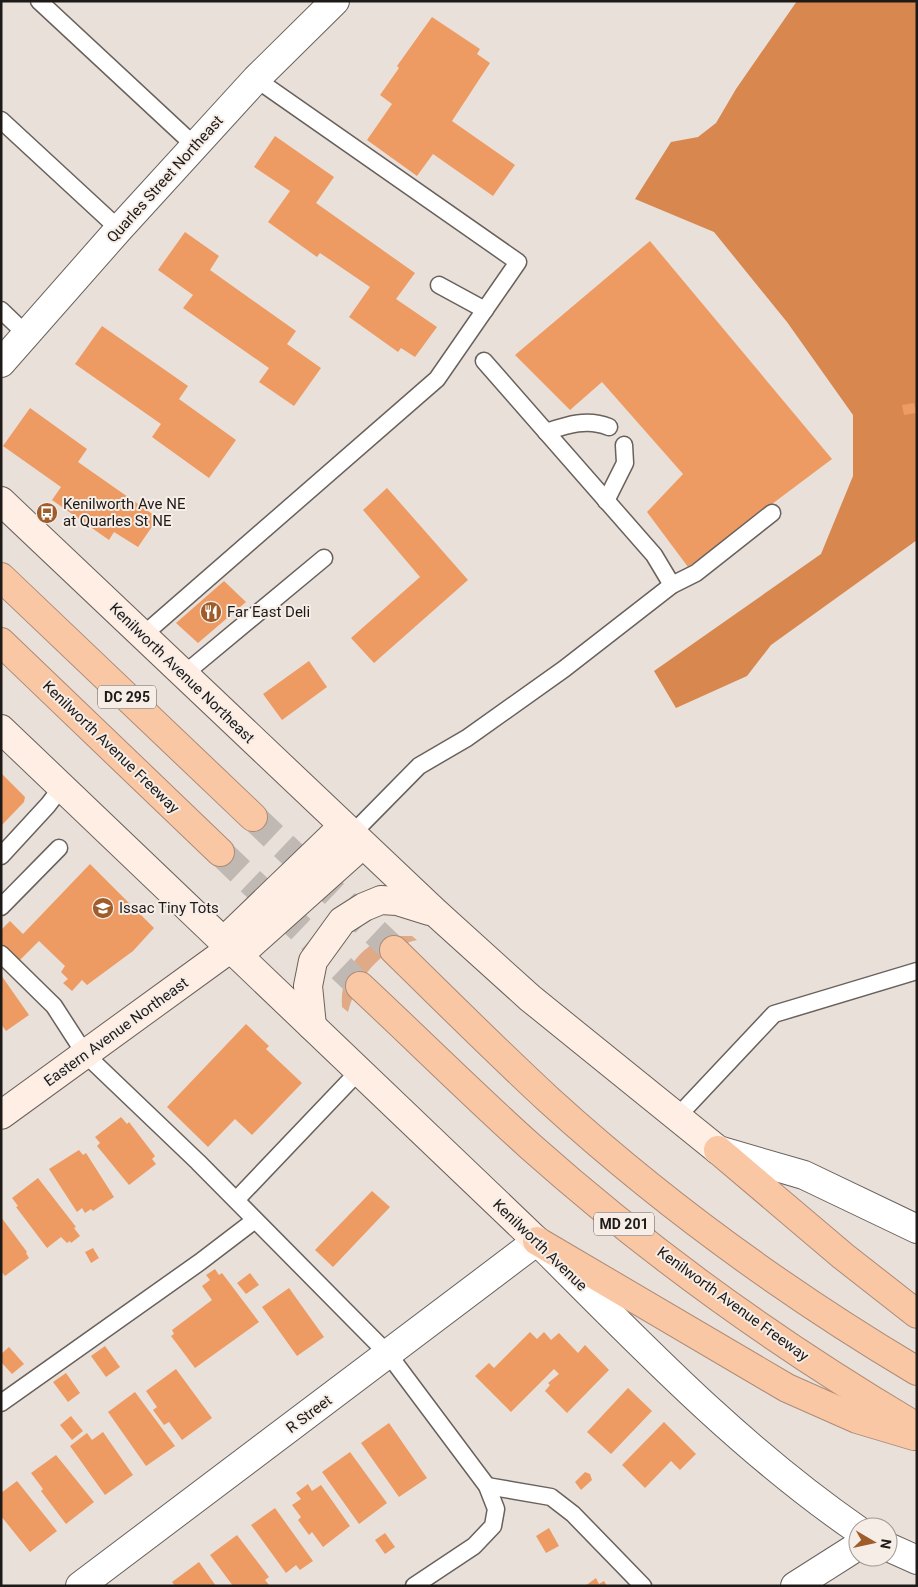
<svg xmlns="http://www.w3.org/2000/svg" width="918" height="1587" font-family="Roboto,sans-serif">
	<rect width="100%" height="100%" fill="#e9e0da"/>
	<path fill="#e0aa86" d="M391 936H412L417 940C381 948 357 978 348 1012L342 1007C340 973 358 946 391 936Z"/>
	<path fill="#d8874e" d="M797 1H917V540L771 645 747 676 676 708 654 671 821 554 853 476V415L787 322 714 232 635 199 671 142 698 137 716 123 736 89Z"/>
	<g fill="#ed9b62">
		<path d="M432 17 480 49 477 54 490 63 452 121 515 165 493 196 433 154 417 176 367 140 392 104 380 95 399 68 397 66Z"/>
		<path d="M275 136 334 177 316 203 415 273 396 299 437 327 415 357 401 348 398 352 349 317 370 287 320 253 317 257 268 222 290 191 254 167Z"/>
		<path d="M185 232 219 256 210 270 296 331 287 344 321 368 294 406 259 382 269 368 183 308 193 295 158 270Z"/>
		<path d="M650 241 832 459 688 567 647 512 683 474 602 382 570 410 515 355Z"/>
		<path d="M102 326 188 386 179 399 236 440 209 478 152 437 161 424 75 364Z"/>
		<path d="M914 403 916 413 904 415 902 405Z"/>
		<path d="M30 408 87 449 78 462 158 518 138 547 114 532 109 540 52 500 61 487 3 446Z"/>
		<path d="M387 488 468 580 374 663 351 638 420 577 363 510Z"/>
		<path d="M224 581 246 602 198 643 176 623Z"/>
		<path d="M309 661 327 687 282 720 263 694Z"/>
		<path d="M1 773 25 797 24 802 1 826Z"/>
		<path d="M90 864 154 928 133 951 87 985 82 980 72 991 63 983 68 979 61 972 65 966 39 941 19 961 1 945V930L10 921 23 934Z"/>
		<path d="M1 975 29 1015 6 1031 1 1024Z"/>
		<path d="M246 1024 269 1046 266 1049 302 1083 252 1135 235 1119 208 1147 167 1107Z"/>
		<path d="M121 1117 127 1124 129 1122 155 1156 152 1159 156 1164 129 1185 97 1146 100 1143 95 1137Z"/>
		<path d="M79 1150 83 1155 86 1153 114 1197 93 1211 91 1209 85 1213 82 1208 77 1212 49 1169Z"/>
		<path d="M38 1178 76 1227 74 1228 80 1236 71 1243 70 1241 67 1243 61 1237 47 1248 16 1207 18 1206 12 1198Z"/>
		<path d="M372 1191 390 1207 333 1267 315 1250Z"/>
		<path d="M1 1217 27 1252 26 1253 29 1258 5 1276 1 1271Z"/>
		<path d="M93 1248 99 1258 91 1263 85 1252Z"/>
		<path d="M215 1269 219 1275 222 1273 259 1322 195 1368 171 1336 174 1334 172 1330 212 1300 202 1286 210 1280 206 1275Z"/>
		<path d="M250 1273 259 1285 246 1294 237 1283Z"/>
		<path d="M289 1288 324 1337 297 1356 262 1307Z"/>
		<path d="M530 1332 537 1339 544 1332 551 1340 559 1333 578 1353 585 1345 609 1370 567 1413 545 1391 550 1385 548 1383 559 1374 554 1369 511 1412 475 1376 489 1363 494 1368Z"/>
		<path d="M105 1346 120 1367 106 1377 91 1356Z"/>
		<path d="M9 1347 24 1364 12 1374 1 1362V1354Z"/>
		<path d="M176 1369 212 1418 182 1440 169 1422 164 1425 153 1410 157 1407 146 1391Z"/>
		<path d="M66 1373 80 1393 68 1402 53 1382Z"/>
		<path d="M628 1388 652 1411 611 1454 587 1432Z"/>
		<path d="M135 1392 175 1446 146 1466 108 1412Z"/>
		<path d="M71 1416 83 1431 72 1440 60 1425Z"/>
		<path d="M664 1422 696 1454 680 1470 671 1461 645 1488 622 1465Z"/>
		<path d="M389 1423 427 1478 399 1497 361 1443Z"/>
		<path d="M103 1432 133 1475 105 1495 70 1446 87 1433 92 1440Z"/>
		<path d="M350 1452 387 1503 359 1524 322 1472Z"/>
		<path d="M56 1455 94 1502 66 1524 41 1491 43 1489 31 1473Z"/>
		<path d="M585 1472 590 1474 592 1480 581 1490 575 1482Z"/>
		<path d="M17 1481 57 1531 30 1552 1 1516V1493Z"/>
		<path d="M308 1484 312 1491 321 1485 350 1526 323 1547 312 1532 309 1535 298 1520 301 1517 292 1505 301 1499 296 1493Z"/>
		<path d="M275 1508 313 1561 300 1570 296 1565 286 1573 251 1525Z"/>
		<path d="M549 1528 559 1546 546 1553 536 1536Z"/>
		<path d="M385 1533 395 1547 385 1554 375 1540Z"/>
		<path d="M237 1535 269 1577 265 1580 270 1586H233L210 1555Z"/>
		<path d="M199 1562 216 1586H175L172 1582Z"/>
		<path d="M596 1578 599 1584 604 1581 607 1586H585Z"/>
	</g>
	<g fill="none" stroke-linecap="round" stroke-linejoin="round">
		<g stroke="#c0b8b3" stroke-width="28" stroke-dasharray="28 14" stroke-linecap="butt">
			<path d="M253 817 394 950"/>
			<path d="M220 852 360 986"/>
		</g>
		<g stroke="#69615c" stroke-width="19">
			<g id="service">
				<path d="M39 1 195 146"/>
				<path d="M1 120 119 229"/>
				<path d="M439 285 485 310"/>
				<path d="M1 310 26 334"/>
				<path d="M484 361 654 555 672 585"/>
				<path d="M546 432C567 425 587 418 609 427"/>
				<path d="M606 501 625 463 624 445"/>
				<path d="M142 636 437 379 518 262 256 79"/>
				<path d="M183 675 324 558"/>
				<path d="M351 835 419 766 467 738 564 669 672 585 696 573 772 513"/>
				<path d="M1 856 48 805 61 788"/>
				<path d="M1 907 59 848"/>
				<path d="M1 954 54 1006 85 1054 198 1162 389 1355 487 1486 496 1509 493 1526 474 1546 414 1586"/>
				<path d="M678 1116 774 1014 917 971"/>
				<path d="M236 1200 358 1072"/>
				<path d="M1 1403 200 1262 255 1220"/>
				<path d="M487 1486 551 1497 573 1514 643 1586"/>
			</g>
		</g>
		<g stroke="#69615c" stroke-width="30">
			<g id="minor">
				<path d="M1 363 119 229 256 79 335 1"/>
				<path d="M718 1150 804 1175 917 1229"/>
				<path d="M888 1547 917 1560"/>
				<path d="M80 1586 537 1241C639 1343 739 1448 858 1530"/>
				<path d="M795 1586 858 1546"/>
			</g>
		</g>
		<g stroke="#69615c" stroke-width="30">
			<g id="secondary">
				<path d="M1 501 436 913 530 998 718 1150"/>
				<path d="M1 729 537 1241"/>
				<path d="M231 948 233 932 343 826"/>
				<path d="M312 1026 308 986 313 961 342 921 364 907 381 900 397 901 429 911"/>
				<path d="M1 1115 231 948 249 946 362 845"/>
			</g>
		</g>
		<g stroke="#ad8a74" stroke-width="30">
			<g id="motorway">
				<path d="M1 577 253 817"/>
				<path d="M1 642 220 852"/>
				<path d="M394 950C445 1000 496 1051 549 1100 661 1202 786 1293 917 1371"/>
				<path d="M360 986C417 1039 472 1094 531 1147 649 1252 780 1346 917 1427"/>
				<path d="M718 1150 843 1256 917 1314"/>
				<path d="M537 1241 787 1388 857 1419 914 1436"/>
			</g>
		</g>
		<use href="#service" stroke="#fff" stroke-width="16"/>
		<use href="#minor" stroke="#fff" stroke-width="28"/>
		<use href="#secondary" stroke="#feeee4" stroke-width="28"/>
		<use href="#motorway" stroke="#fac7a5" stroke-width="28"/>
	</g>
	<defs>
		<g id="bus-disc" transform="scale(1.125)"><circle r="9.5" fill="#a05d2c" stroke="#f6ede7"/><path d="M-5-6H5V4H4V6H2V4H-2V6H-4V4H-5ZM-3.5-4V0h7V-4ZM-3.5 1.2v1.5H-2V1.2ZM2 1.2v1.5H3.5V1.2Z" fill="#fff"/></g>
		<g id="restaurant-disc" transform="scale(1.125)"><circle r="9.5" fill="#a05d2c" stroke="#f6ede7"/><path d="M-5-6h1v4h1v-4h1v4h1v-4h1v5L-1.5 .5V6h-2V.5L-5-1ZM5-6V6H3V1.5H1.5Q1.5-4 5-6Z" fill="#fff"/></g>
		<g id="school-disc" transform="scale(1.125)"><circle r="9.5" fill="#a05d2c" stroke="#f6ede7"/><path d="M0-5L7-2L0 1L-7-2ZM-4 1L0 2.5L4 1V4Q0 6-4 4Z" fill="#fff"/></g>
	</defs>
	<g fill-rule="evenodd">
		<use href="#bus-disc" x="47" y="513"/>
		<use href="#restaurant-disc" x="211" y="612"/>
		<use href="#school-disc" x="103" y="908"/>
	</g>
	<g text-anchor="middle" stroke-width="4" stroke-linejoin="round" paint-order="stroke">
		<g fill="#f6ede7" stroke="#5f5956" stroke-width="1">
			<rect x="98" y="685.5" width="58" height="23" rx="4"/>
			<rect x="594" y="1212.5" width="60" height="23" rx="4"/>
		</g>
		<g font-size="14" font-weight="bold" fill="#1e1a18">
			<text x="127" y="702">DC 295</text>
			<text x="624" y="1229">MD 201</text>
		</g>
		<g font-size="15" fill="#1e1a18" stroke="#f6ede7">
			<text transform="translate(165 179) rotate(-48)" y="5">Quarles Street Northeast</text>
			<text transform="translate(182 673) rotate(44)" y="5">Kenilworth Avenue Northeast</text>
			<text transform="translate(111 747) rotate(44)" y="5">Kenilworth Avenue Freeway</text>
			<text transform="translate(116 1032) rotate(-36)" y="5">Eastern Avenue Northeast</text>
			<text transform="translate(540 1245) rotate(44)" y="5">Kenilworth Avenue</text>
			<text transform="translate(733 1304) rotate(36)" y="5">Kenilworth Avenue Freeway</text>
			<text transform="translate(309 1414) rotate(-37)" y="5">R Street</text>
		</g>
		<g font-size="15" fill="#1e1a18" stroke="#f6ede7" text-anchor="start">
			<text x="63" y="509">Kenilworth Ave NE<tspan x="63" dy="17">at Quarles St NE</tspan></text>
			<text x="227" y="617">Far East Deli</text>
			<text x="119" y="913">Issac Tiny Tots</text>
		</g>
	</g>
	<rect width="918" height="1587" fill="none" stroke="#1e1a18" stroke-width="5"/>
	<g transform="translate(873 1542) rotate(99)"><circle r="24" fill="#f6ede7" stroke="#a09994"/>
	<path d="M0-4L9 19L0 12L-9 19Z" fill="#a05d2c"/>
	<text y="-8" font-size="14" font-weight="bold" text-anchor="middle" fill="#1e1a18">N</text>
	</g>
</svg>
